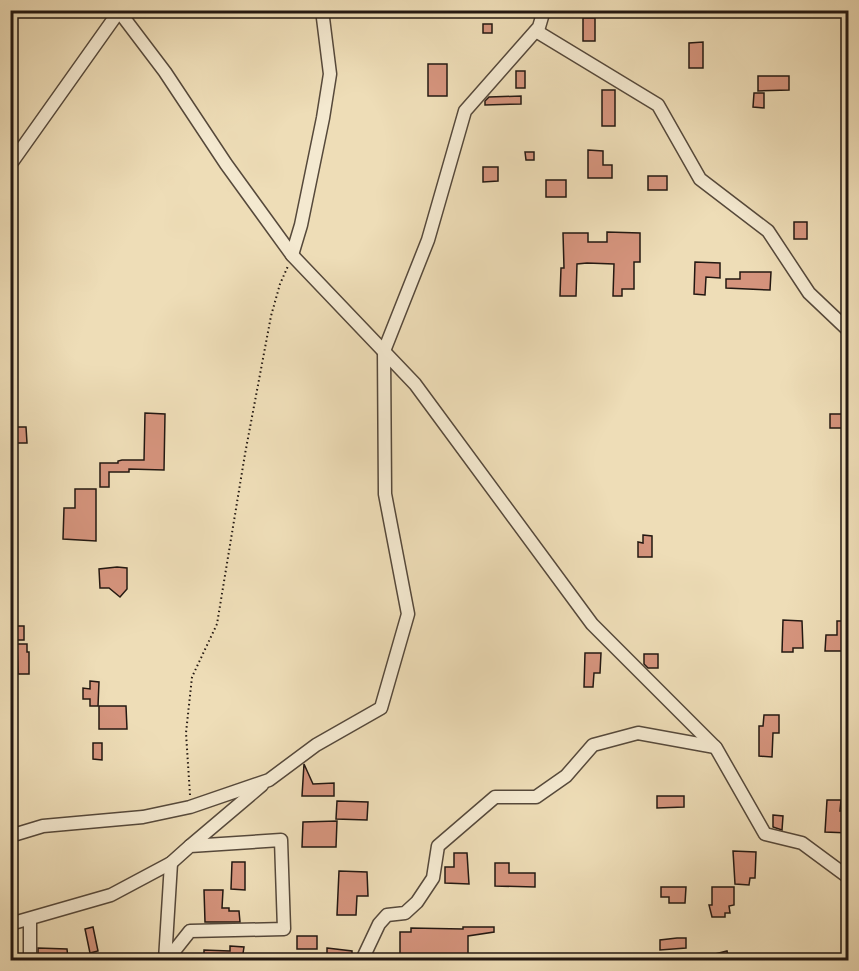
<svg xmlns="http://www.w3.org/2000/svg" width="859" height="971" font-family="'Libre Bodoni',serif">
	<rect width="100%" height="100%" fill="#eeddb7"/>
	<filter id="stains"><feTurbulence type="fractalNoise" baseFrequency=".00333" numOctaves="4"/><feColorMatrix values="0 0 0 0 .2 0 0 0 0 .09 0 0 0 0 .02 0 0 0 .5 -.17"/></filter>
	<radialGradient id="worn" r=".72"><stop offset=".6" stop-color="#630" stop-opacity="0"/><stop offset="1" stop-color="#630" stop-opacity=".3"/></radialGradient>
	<g fill="#d5947d" stroke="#231812" stroke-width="1.5">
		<rect x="583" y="18" width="12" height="23"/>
		<rect x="483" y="24" width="9" height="9"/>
		<path d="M703 42V68H689V43Z"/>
		<rect x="428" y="64" width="19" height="32"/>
		<rect x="516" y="71" width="9" height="17"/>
		<path d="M758 76H789V90L758 91Z"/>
		<rect x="602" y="90" width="13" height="36"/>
		<path d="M754 93H764V108L753 107Z"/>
		<path d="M521 96V104L485 105V101L489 97Z"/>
		<path d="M588 150 603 151V165H612V178H588Z"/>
		<path d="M525 152H534V160H526Z"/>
		<path d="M483 167H498V181L483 182Z"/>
		<rect x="648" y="176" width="19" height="14"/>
		<rect x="546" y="180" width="20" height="17"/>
		<rect x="794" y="222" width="13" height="17"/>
		<path d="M607 232 640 233V262H634V289H622V296H613L614 264 587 263 577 264 576 296H560L561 268H564L563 233H588V242H607Z"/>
		<path d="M695 262 720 263V278L706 277 705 295 694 294Z"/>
		<path d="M740 272H771L770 290 726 288V279H740Z"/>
		<path d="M145 413 165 414 164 470 129 469V472H109V487H100V463H118V461L122 460H144Z"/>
		<rect x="830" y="414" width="19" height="14"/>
		<path d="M15 427H26L27 443H15Z"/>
		<path d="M75 489H96V541L63 539 64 508H75Z"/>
		<path d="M643 535 652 536V557H638V542L643 543Z"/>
		<path d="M117 567 127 568V589L120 597 109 588H100L99 569Z"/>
		<path d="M783 620 802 621 803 648H793V652H782Z"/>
		<path d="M837 621H849V651H825L826 635H837Z"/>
		<rect x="14" y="626" width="10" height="14"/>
		<path d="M17 644H27V652H29V674H18Z"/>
		<path d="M585 653H601L600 673H594L593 687H584Z"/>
		<path d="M644 654H658V668H648L644 664Z"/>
		<path d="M90 681 99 682 98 706H90V699H83V688L90 689Z"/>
		<path d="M99 706H126L127 729H99Z"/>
		<path d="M764 715H779V733H773L772 757 759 756V726H763Z"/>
		<path d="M93 743H102V760L93 759Z"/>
		<path d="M304 764 313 784 334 783V796H302Z"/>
		<path d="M657 796H684V807L657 808Z"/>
		<path d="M827 800H841L840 811H849V833L825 832Z"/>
		<path d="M337 801 368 802 367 820 336 819Z"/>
		<path d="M773 815 783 816 782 830 773 827Z"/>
		<path d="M337 821 336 847H302L303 822Z"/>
		<path d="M733 851 756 852 755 878H750L749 885 735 884Z"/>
		<path d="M454 853H467L469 884 445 883V867H454Z"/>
		<path d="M232 862H245V890L231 889Z"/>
		<path d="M495 863H509V873H535V887L495 886Z"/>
		<path d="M339 871 367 872 368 896H357L356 915H337Z"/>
		<path d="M661 887H686L685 903H669V897H661Z"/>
		<path d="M712 887H734V905L729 906 730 913H725V917H712L709 905H712Z"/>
		<path d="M204 890H223L222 908H229V911H239L240 922H205Z"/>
		<path d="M93 927 98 951 90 953 85 929Z"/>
		<path d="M463 927H494V932L468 936V960H420V958H400V932H411V928L463 929Z"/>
		<rect x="297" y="936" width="20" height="13"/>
		<path d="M677 938H686V948L660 950V940Z"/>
		<path d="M230 946 244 947 242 960H204V950L230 951Z"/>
		<path d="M38 948 67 949 68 959H38Z"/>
		<path d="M327 948 352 951V959H327Z"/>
		<path d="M727 951 729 960H704L703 957Z"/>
	</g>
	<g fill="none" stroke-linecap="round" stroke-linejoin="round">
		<g stroke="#56493b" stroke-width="15">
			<g id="minor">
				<path d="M118 10 165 72 226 164 292 255 415 384 592 624 716 748 765 834 802 843 848 877"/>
				<path d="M536 31 658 105 700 179 768 231 809 293 848 330"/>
				<path d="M10 165 120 10"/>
				<path d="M292 255 301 225 323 118 330 74 322 10"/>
				<path d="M10 836 43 826 143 817 190 807 269 780 316 745 381 708 408 614 385 494 384 351 428 240 465 111 539 27 544 10"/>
				<path d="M190 846 262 785"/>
				<path d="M10 924 111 895 171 863 190 846 281 840 284 929 190 931 167 960"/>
				<path d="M30 960V920"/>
				<path d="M165 960 171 863"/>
				<path d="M362 960 379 924 387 915 405 913 417 902 433 878 438 846 495 797H536L566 776 593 745 638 733 715 747"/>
			</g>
		</g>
		<path stroke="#231812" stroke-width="2" stroke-dasharray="1.5 3" stroke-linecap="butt" d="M190 795 186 733 192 677 217 624 245 454 271 316 280 284 288 266"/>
		<use href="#minor" stroke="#f4e9d0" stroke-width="12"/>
	</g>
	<rect width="859" height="971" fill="none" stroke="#eeddb7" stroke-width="36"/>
	<rect x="12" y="12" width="835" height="947" fill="none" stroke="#231812" stroke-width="3"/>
	<rect x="18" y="18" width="823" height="935" fill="none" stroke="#231812" stroke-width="1.5"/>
	<rect width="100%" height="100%" filter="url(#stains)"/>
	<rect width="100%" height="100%" fill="url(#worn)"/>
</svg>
